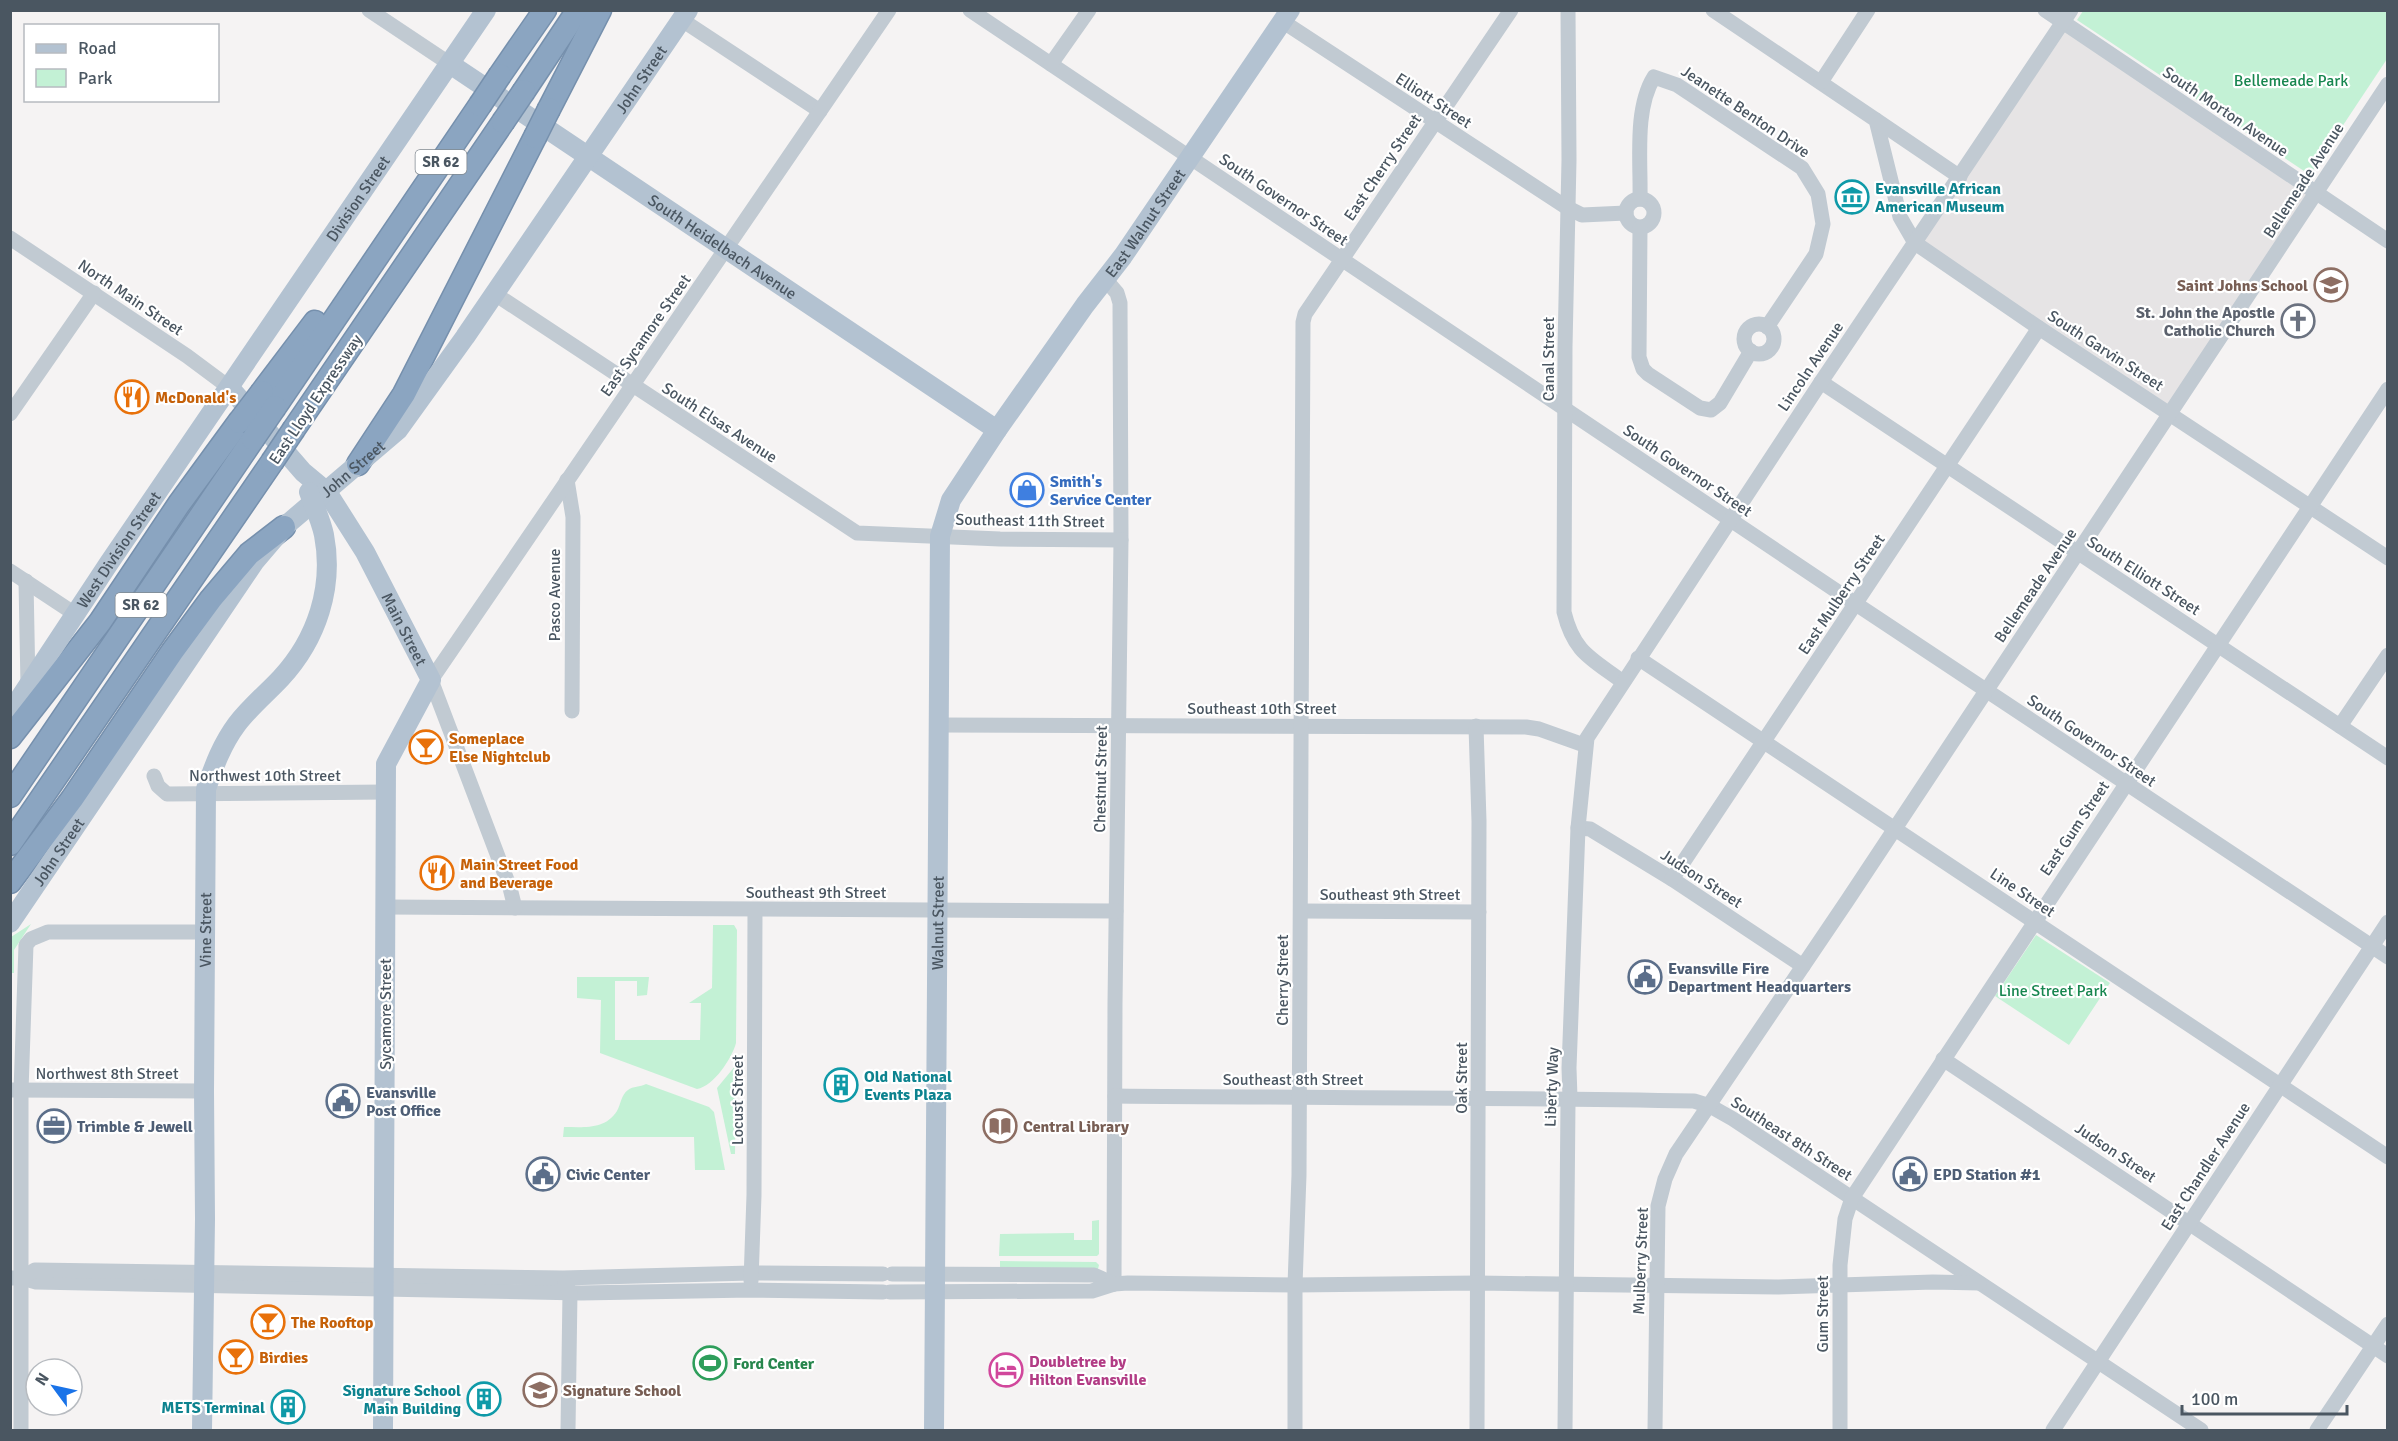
<svg xmlns="http://www.w3.org/2000/svg" width="2398" height="1441" font-family="Signika,sans-serif">
	<rect width="100%" height="100%" fill="#f5f3f3"/>
	<path fill="#e6e4e5" d="M2066 31 2312 192 2169 409 1920 244Z"/>
	<g fill="#c3f1d5">
		<path d="M2083 11H2387V59L2310 175 2077 20Z"/>
		<path d="M31 924 14 950V973H11V937Z"/>
		<path d="M713 925H734L737 930 736 1043C732 1058 714 1086 697 1089L600 1053 601 1000 577 998V977H649L647 995 637 996V981H615V1040H700L701 1003H689L712 988Z"/>
		<path d="M2036 935 2110 983 2069 1045 1995 996Z"/>
		<path d="M736 1065 735 1154H731L717 1088Z"/>
		<path d="M646 1084 709 1107 714 1112 725 1170H695L694 1137H563L564 1127C584 1127 605 1130 617 1111 621 1104 621 1095 628 1090 633 1086 640 1087 646 1084Z"/>
		<path d="M1099 1220V1254L1097 1256H999L1000 1234 1074 1233V1240H1092V1221Z"/>
		<path d="M1000 1261 1096 1262 1099 1265 1098 1269H1000Z"/>
	</g>
	<g fill="none" stroke-linecap="round" stroke-linejoin="round">
		<g stroke="#7690ad" stroke-width="25">
			<g id="highway">
				<path d="M500 75 545 10"/>
				<path d="M524 91 578 10"/>
				<path d="M549 109 600 10"/>
				<path d="M262 392 315 322"/>
				<path d="M275 407 480 105"/>
				<path d="M294 429 503 122"/>
				<path d="M358 464 404 394 535 137"/>
				<path d="M10 737 100 622 179 504 239 422"/>
				<path d="M10 796 253 439"/>
				<path d="M10 844 272 462"/>
				<path d="M10 882 72 799 172 652 211 599 249 554 284 527"/>
			</g>
		</g>
		<g stroke="#c1cad2" stroke-width="15">
			<path d="M369 10 450 64"/>
			<path d="M970 10 1856 604 2388 957"/>
			<path d="M1568 10 1569 160 1565 347 1564 612C1574 653 1591 658 1623 682"/>
			<path d="M1713 10 1876 120 1900 217 1915 243 2039 328 2388 558"/>
			<path d="M2045 10 2388 241"/>
			<path d="M682 20 820 111"/>
			<path d="M1282 21 1566 207 1582 215 1626 213"/>
			<path d="M1051 64 1089 10"/>
			<path d="M1821 82 1868 10"/>
			<path d="M1876 120 1960 177"/>
			<circle cx="1640" cy="213" r="14"/>
			<path d="M1640 199C1641 162 1634 109 1654 77L1677 85 1802 168 1818 194 1823 224 1816 254 1767 327"/>
			<path d="M1640 228 1639 357 1643 369 1648 374 1700 408 1711 410 1720 403 1751 351"/>
			<path d="M10 238 187 356 230 388"/>
			<path d="M1105 279 1117 293 1120 303 1121 540 1115 1004 1114 1284"/>
			<path d="M495 294 857 533 1000 539 1121 540"/>
			<circle cx="1759" cy="339" r="15"/>
			<path d="M1821 382 2388 758"/>
			<path d="M10 414 94 293"/>
			<path d="M567 480 573 517 572 711"/>
			<path d="M10 571 75 614"/>
			<path d="M26 581 28 686"/>
			<path d="M1638 658 2388 1157"/>
			<path d="M937 725 1526 727 1539 729 1584 745"/>
			<path d="M1476 726 1479 821 1477 1430"/>
			<path d="M2340 726 2388 655"/>
			<path d="M154 776 158 786 167 794 385 792"/>
			<path d="M1578 828 1590 829 1672 879 1803 966"/>
			<path d="M1672 879 2039 328"/>
			<path d="M385 907 1116 911"/>
			<path d="M515 908 510 888 431 680 889 10"/>
			<path d="M1301 911 1479 912"/>
			<path d="M1943 1059 2388 1356"/>
			<path d="M12 1090 204 1091"/>
			<path d="M1115 1096C1308 1098 1501 1097 1694 1101L1710 1106 1733 1119 2201 1430"/>
			<path d="M892 1274 1094 1275 1114 1284"/>
			<path d="M10 1278H22L36 1282 581 1293 751 1290 883 1292"/>
			<path d="M22 1278 35 1270 563 1278 751 1273 883 1274"/>
			<path d="M751 1281 754 1195 755 910"/>
			<path d="M565 1283 570 1292 568 1430"/>
			<path d="M890 1292 1092 1291 1114 1284 1128 1283 1295 1285 1477 1283 1778 1287 1933 1282 1979 1283"/>
			<path d="M21 1430V1091L26 945 31 939 48 932H204"/>
			<path d="M1295 1430V1285L1299 1175 1303 322 1305 314 1511 10"/>
			<path d="M1565 1430 1568 1102 1570 1098 1569 1068 1578 828 1587 738 1821 382 2071 10"/>
			<path d="M1655 1430 1658 1206 1665 1179 1676 1154 1847 901 2388 84"/>
			<path d="M1840 1430V1265L1845 1219 1852 1198 2388 389"/>
			<path d="M2053 1430 2388 922"/>
			<path d="M2317 1430 2388 1324"/>
		</g>
		<g stroke="#b3c2d1" stroke-width="20">
			<path id="s1" d="M450 64 997 430"/>
			<path id="s2" d="M230 388 303 472 327 492 365 552 431 680 386 764 383 1430"/>
			<path id="s3" d="M10 713 109 563 486 10"/>
			<path id="s4" d="M10 923 255 561 284 527 398 430 465 337 688 10"/>
			<path id="s5" d="M202 1430 205 1219 204 1091 206 789C214 766 222 744 237 724 250 707 267 693 281 678 317 639 334 587 324 535 321 520 314 506 309 492"/>
			<path id="s6" d="M934 1430 940 536 951 500 997 430 1085 305 1123 256 1290 10"/>
		</g>
		<use href="#highway" stroke="#8ba5c1" stroke-width="22"/>
		<g stroke="#7690ad" stroke-width="25" stroke-linecap="butt">
			<g id="highway-bridge">
				<path d="M480 105 500 75"/>
				<path d="M503 122 524 91"/>
				<path d="M535 137 549 109"/>
				<path d="M239 422 262 392"/>
				<path d="M253 439 275 407"/>
				<path d="M272 462 294 429"/>
			</g>
		</g>
		<use href="#highway-bridge" stroke="#8ba5c1" stroke-width="22"/>
	</g>
	<defs>
		<g id="museum-ring" transform="scale(1.725)"><circle r="9.5" fill="#fff" stroke="#0f9aa8" stroke-width="1.5"/><path d="M0-6L6-3V-2H-6V-3ZM-5-1h2V3h-2ZM-1-1h2V3h-2ZM3-1h2V3H3ZM-6 4H6V6H-6Z" fill="#0f9aa8"/></g>
		<g id="school-ring" transform="scale(1.725)"><circle r="9.5" fill="#fff" stroke="#8d6e63" stroke-width="1.5"/><path d="M0-5L7-2L0 1L-7-2ZM-4 1L0 2.5L4 1V4Q0 6-4 4Z" fill="#8d6e63"/></g>
		<g id="church-ring" transform="scale(1.725)"><circle r="9.5" fill="#fff" stroke="#6b7280" stroke-width="1.5"/><path d="M-1.2-6h2.4v3.5h3.3v2.4h-3.3V6h-2.4V-.1h-3.3v-2.4h3.3Z" fill="#6b7280"/></g>
		<g id="restaurant-ring" transform="scale(1.725)"><circle r="9.5" fill="#fff" stroke="#e8710a" stroke-width="1.5"/><path d="M-5-6h1v4h1v-4h1v4h1v-4h1v5L-1.5 .5V6h-2V.5L-5-1ZM5-6V6H3V1.5H1.5Q1.5-4 5-6Z" fill="#e8710a"/></g>
		<g id="shop-ring" transform="scale(1.725)"><circle r="9.5" fill="#fff" stroke="#3f7fe0" stroke-width="1.5"/><path d="M-5-2.5h2.3a2.7 3.5 0 0 1 5.4 0H5L5.5 6h-11ZM-1.5-2.5h3a1.5 2.3 0 0 0-3 0Z" fill="#3f7fe0"/></g>
		<g id="bar-ring" transform="scale(1.725)"><circle r="9.5" fill="#fff" stroke="#e8710a" stroke-width="1.5"/><path d="M-6-5H6L.8 .8V4.5H3.5V6h-7V4.5H-.8V.8Z" fill="#e8710a"/></g>
		<g id="civic-ring" transform="scale(1.725)"><circle r="9.5" fill="#fff" stroke="#5c6f8a" stroke-width="1.5"/><path d="M-.6-6.5H3V-4.5H.6V-3L4-1V1h2V6H-6V1h2V-1L-.6-3ZM-1.2 2.5V6h2.4V2.5Z" fill="#5c6f8a"/></g>
		<g id="building-ring" transform="scale(1.725)"><circle r="9.5" fill="#fff" stroke="#0f9aa8" stroke-width="1.5"/><path d="M-4-6H4V6H1V3H-1V6H-4ZM-2.5-4.3h1.7v1.8h-1.7ZM.8-4.3h1.7v1.8H.8ZM-2.5-1h1.7V.8h-1.7ZM.8-1h1.7V.8H.8Z" fill="#0f9aa8"/></g>
		<g id="office-ring" transform="scale(1.725)"><circle r="9.5" fill="#fff" stroke="#5c6f8a" stroke-width="1.5"/><path d="M-6-3h4V-5.5h4V-3h4V5H-6ZM-1-4.5V-3h2v-1.5ZM-6 0V1H6V0Z" fill="#5c6f8a"/></g>
		<g id="library-ring" transform="scale(1.725)"><circle r="9.5" fill="#fff" stroke="#8d6e63" stroke-width="1.5"/><path d="M-6-4Q-3-5.5-.7-3.5V5Q-3 3-6 4ZM6-4Q3-5.5 .7-3.5V5Q3 3 6 4Z" fill="#8d6e63"/></g>
		<g id="stadium-ring" transform="scale(1.725)"><circle r="9.5" fill="#fff" stroke="#2e9e5b" stroke-width="1.5"/><path d="M0-5a6.5 5 0 1 0 0 10a6.5 5 0 1 0 0-10ZM-3.5-1.8h7v3.6h-7Z" fill="#2e9e5b"/></g>
		<g id="hotel-ring" transform="scale(1.725)"><circle r="9.5" fill="#fff" stroke="#d1479c" stroke-width="1.5"/><path d="M-6-4.5h1.5V1H6V5H4.5V3h-9V5H-6ZM-4 0a1.8 1.8 0 1 1 3.6 0ZM.5 0V-2.5h3Q6-2.5 6 0Z" fill="#d1479c"/></g>
	</defs>
	<g fill-rule="evenodd">
		<use href="#museum-ring" x="1852" y="197"/>
		<use href="#school-ring" x="2331" y="285"/>
		<use href="#church-ring" x="2298" y="321"/>
		<use href="#restaurant-ring" x="132" y="397"/>
		<use href="#shop-ring" x="1027" y="490"/>
		<use href="#bar-ring" x="426" y="747"/>
		<use href="#restaurant-ring" x="437" y="873"/>
		<use href="#civic-ring" x="1645" y="977"/>
		<use href="#building-ring" x="841" y="1085"/>
		<use href="#civic-ring" x="343" y="1101"/>
		<use href="#office-ring" x="54" y="1126"/>
		<use href="#library-ring" x="1000" y="1126"/>
		<use href="#civic-ring" x="543" y="1174"/>
		<use href="#civic-ring" x="1910" y="1174"/>
		<use href="#bar-ring" x="268" y="1322"/>
		<use href="#bar-ring" x="236" y="1357"/>
		<use href="#stadium-ring" x="710" y="1363"/>
		<use href="#hotel-ring" x="1006" y="1370"/>
		<use href="#school-ring" x="540" y="1390"/>
		<use href="#building-ring" x="484" y="1399"/>
		<use href="#building-ring" x="288" y="1407"/>
	</g>
	<g text-anchor="middle" stroke-width="4.5" stroke-linejoin="round" paint-order="stroke">
		<g fill="#fff" stroke="#808990" stroke-width="1.5">
			<rect x="415.5" y="150" width="51" height="24" rx="4.5"/>
			<rect x="115.5" y="593" width="51" height="24" rx="4.5"/>
		</g>
		<g font-size="15" font-weight="bold" fill="#4a5661">
			<text x="441" y="167">SR 62</text>
			<text x="141" y="610">SR 62</text>
		</g>
		<g font-size="16" fill="#4a5661" stroke="#fff">
			<text dy="6" stroke="none"><textPath href="#s4" startOffset="1058">John Street</textPath></text>
			<text transform="translate(1434 100) rotate(33)" y="6">Elliott Street</text>
			<text transform="translate(1746 111) rotate(34)" y="6">Jeanette Benton Drive</text>
			<text transform="translate(2226 111) rotate(34)" y="6">South Morton Avenue</text>
			<text transform="translate(1382 167) rotate(-56)" y="6">East Cherry Street</text>
			<text transform="translate(2303 180) rotate(-57)" y="6">Bellemeade Avenue</text>
			<text dy="6" stroke="none"><textPath href="#s3" startOffset="621">Division Street</textPath></text>
			<text transform="translate(1284 199) rotate(34)" y="6">South Governor Street</text>
			<text dy="6" stroke="none"><textPath href="#s6" startOffset="1270">East Walnut Street</textPath></text>
			<text dy="6" stroke="none"><textPath href="#s1" startOffset="328">South Heidelbach Avenue</textPath></text>
			<text transform="translate(131 297) rotate(34)" y="6">North Main Street</text>
			<text transform="translate(645 335) rotate(-55)" y="6">East Sycamore Street</text>
			<text transform="translate(2106 350) rotate(33)" y="6">South Garvin Street</text>
			<text transform="translate(1548 359) rotate(-90)" y="6">Canal Street</text>
			<text transform="translate(1810 366) rotate(-56)" y="6">Lincoln Avenue</text>
			<text transform="translate(315 399) rotate(-56)" y="6">East Lloyd Expressway</text>
			<text transform="translate(720 422) rotate(33)" y="6">South Elsas Avenue</text>
			<text dy="6" stroke="none"><textPath href="#s4" startOffset="572">John Street</textPath></text>
			<text transform="translate(1688 470) rotate(34)" y="6">South Governor Street</text>
			<text transform="translate(1030 520) rotate(1)" y="6">Southeast 11th Street</text>
			<text dy="6" stroke="none"><textPath href="#s3" startOffset="196">West Division Street</textPath></text>
			<text transform="translate(2144 575) rotate(33)" y="6">South Elliott Street</text>
			<text transform="translate(2035 585) rotate(-56)" y="6">Bellemeade Avenue</text>
			<text transform="translate(1841 594) rotate(-56)" y="6">East Mulberry Street</text>
			<text transform="translate(554 595) rotate(-90)" y="6">Pasco Avenue</text>
			<text dy="6" stroke="none"><textPath href="#s2" startOffset="300">Main Street</textPath></text>
			<text x="1262" y="714">Southeast 10th Street</text>
			<text transform="translate(2092 740) rotate(34)" y="6">South Governor Street</text>
			<text x="265" y="781">Northwest 10th Street</text>
			<text transform="translate(1100 779) rotate(-89)" y="6">Chestnut Street</text>
			<text transform="translate(2074 828) rotate(-56)" y="6">East Gum Street</text>
			<text dy="6" stroke="none"><textPath href="#s4" startOffset="86">John Street</textPath></text>
			<text transform="translate(1702 878) rotate(33)" y="6">Judson Street</text>
			<text x="816" y="898">Southeast 9th Street</text>
			<text transform="translate(2023 892) rotate(34)" y="6">Line Street</text>
			<text x="1390" y="900">Southeast 9th Street</text>
			<text dy="6" stroke="none"><textPath href="#s6" startOffset="507">Walnut Street</textPath></text>
			<text dy="6" stroke="none"><textPath href="#s5" startOffset="500">Vine Street</textPath></text>
			<text transform="translate(1282 980) rotate(-90)" y="6">Cherry Street</text>
			<text transform="translate(385 1014) rotate(-90)" y="6">Sycamore Street</text>
			<text x="107" y="1079">Northwest 8th Street</text>
			<text transform="translate(1461 1078) rotate(-90)" y="6">Oak Street</text>
			<text x="1293" y="1085">Southeast 8th Street</text>
			<text transform="translate(1551 1087) rotate(-88)" y="6">Liberty Way</text>
			<text transform="translate(737 1100) rotate(-90)" y="6">Locust Street</text>
			<text transform="translate(1792 1138) rotate(33)" y="6">Southeast 8th Street</text>
			<text transform="translate(2116 1152) rotate(34)" y="6">Judson Street</text>
			<text transform="translate(2205 1166) rotate(-57)" y="6">East Chandler Avenue</text>
			<text transform="translate(1640 1261) rotate(-88)" y="6">Mulberry Street</text>
			<text transform="translate(1822 1314) rotate(-90)" y="6">Gum Street</text>
		</g>
		<g font-size="16" fill="#17864f" stroke="#fff">
			<text x="2291" y="86">Bellemeade Park</text>
			<text x="2053" y="996">Line Street Park</text>
		</g>
		<g font-size="16" font-weight="bold" fill="#0d838f" stroke="#fff" text-anchor="start">
			<text x="1875" y="194">Evansville African<tspan x="1875" dy="18">American Museum</tspan></text>
			<text x="864" y="1082">Old National<tspan x="864" dy="18">Events Plaza</tspan></text>
			<text x="461" y="1396" text-anchor="end">Signature School<tspan x="461" dy="18">Main Building</tspan></text>
			<text x="265" y="1413" text-anchor="end">METS Terminal</text>
		</g>
		<g font-size="16" font-weight="bold" fill="#785e54" stroke="#fff" text-anchor="start">
			<text x="2308" y="291" text-anchor="end">Saint Johns School</text>
			<text x="1023" y="1132">Central Library</text>
			<text x="563" y="1396">Signature School</text>
		</g>
		<g font-size="16" font-weight="bold" fill="#5b616d" stroke="#fff" text-anchor="end">
			<text x="2275" y="318">St. John the Apostle<tspan x="2275" dy="18">Catholic Church</tspan></text>
		</g>
		<g font-size="16" font-weight="bold" fill="#c56008" stroke="#fff" text-anchor="start">
			<text x="155" y="403">McDonald's</text>
			<text x="449" y="744">Someplace<tspan x="449" dy="18">Else Nightclub</tspan></text>
			<text x="460" y="870">Main Street Food<tspan x="460" dy="18">and Beverage</tspan></text>
			<text x="291" y="1328">The Rooftop</text>
			<text x="259" y="1363">Birdies</text>
		</g>
		<g font-size="16" font-weight="bold" fill="#366cbe" stroke="#fff" text-anchor="start">
			<text x="1050" y="487">Smith's<tspan x="1050" dy="18">Service Center</tspan></text>
		</g>
		<g font-size="16" font-weight="bold" fill="#4e5e75" stroke="#fff" text-anchor="start">
			<text x="1668" y="974">Evansville Fire<tspan x="1668" dy="18">Department Headquarters</tspan></text>
			<text x="366" y="1098">Evansville<tspan x="366" dy="18">Post Office</tspan></text>
			<text x="77" y="1132">Trimble &amp; Jewell</text>
			<text x="566" y="1180">Civic Center</text>
			<text x="1933" y="1180">EPD Station #1</text>
		</g>
		<g font-size="16" font-weight="bold" fill="#b23c85" stroke="#fff" text-anchor="start">
			<text x="1029" y="1367">Doubletree by<tspan x="1029" dy="18">Hilton Evansville</tspan></text>
		</g>
		<g font-size="16" font-weight="bold" fill="#27864d" stroke="#fff" text-anchor="start">
			<text x="733" y="1369">Ford Center</text>
		</g>
	</g>
	<rect width="2398" height="1441" fill="none" stroke="#4a5661" stroke-width="24"/>
	<rect x="24" y="24" width="195" height="78" fill="#ffffff" stroke="#b7bbc0" stroke-width="1.5"/>
	<rect x="36" y="44" width="30" height="9" fill="#b3c2d1" stroke="#b7bbc0" stroke-width="1.5"/>
	<text x="78" y="54" font-size="18" fill="#4a5661">Road</text>
	<rect x="36" y="69" width="30" height="18" fill="#c3f1d5" stroke="#b7bbc0" stroke-width="1.5"/>
	<text x="78" y="84" font-size="18" fill="#4a5661">Park</text>
	<g transform="translate(54 1387) rotate(303)"><circle r="28" fill="#ffffff" stroke="#b7bbc0" stroke-width="1.5"/>
	<path d="M0-4.5L10 22L0 15L-10 22Z" fill="#1a73e8"/>
	<text y="-9" font-size="16" font-weight="bold" text-anchor="middle" fill="#4a5661">N</text>
	</g>
	<path d="M2182 1405v9h165v-9" fill="none" stroke="#4a5661" stroke-width="3"/>
	<text x="2191" y="1405" font-size="18" fill="#4a5661" stroke="#ffffff" stroke-width="4.5" paint-order="stroke">100 m</text>
</svg>
